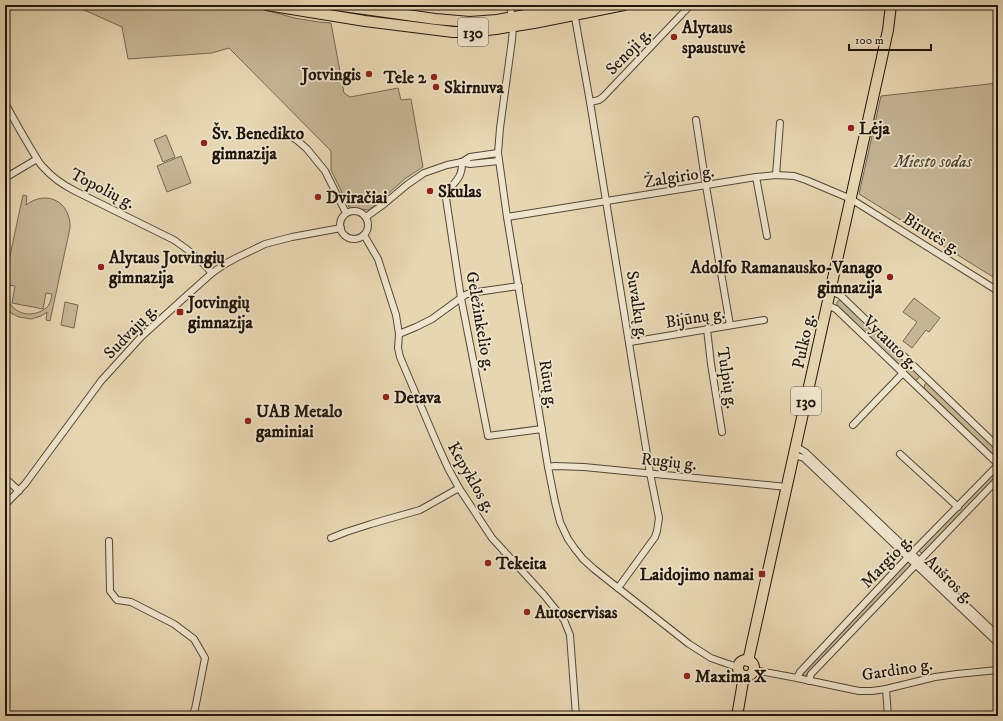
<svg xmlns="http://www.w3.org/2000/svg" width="1003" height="721" font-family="'IM FELL DW Pica',serif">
	<rect width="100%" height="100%" fill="#e7d6b2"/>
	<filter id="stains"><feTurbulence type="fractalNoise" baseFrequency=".005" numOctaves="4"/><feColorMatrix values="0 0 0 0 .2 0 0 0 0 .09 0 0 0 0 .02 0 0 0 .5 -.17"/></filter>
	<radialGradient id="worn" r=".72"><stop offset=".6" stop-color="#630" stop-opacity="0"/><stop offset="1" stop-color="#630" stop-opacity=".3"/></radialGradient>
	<g fill="#c5b595" stroke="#736650" fill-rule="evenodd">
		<path d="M73 5H243L277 13 294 18 319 22 331 23 344 93 350 97 398 88 401 100 411 99 423 167 406 178 374 206 368 210 356 209 349 207 331 170V151L229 48 212 53 128 59 122 27Z"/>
		<path d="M998 83V280L859 194 881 96Z"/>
		<path d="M166 135 175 157 163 162 154 140Z"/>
		<path d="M181 156 191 183 167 192 157 166Z"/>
		<path d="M23 195 27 196 26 205C47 189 71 202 70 228L50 321 46 320 47 312 41 316 31 319 19 317 11 313 5 303V279ZM8 285 15 286 12 303 43 309 46 293 52 294C51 299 50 305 46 308 35 317 17 316 10 303 7 298 7 291 8 285Z"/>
		<path d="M914 298 940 318 929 332 926 330 912 348 903 341 917 322 903 312Z"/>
		<path d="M840 300 920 375 918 379 915 380 837 305V303L838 301Z"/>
		<path d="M65 302 78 305 74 328 61 325Z"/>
		<path d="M927 383 998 451V455L996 456H995L924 388 925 384Z"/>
		<path d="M996 471H998V476L923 553 920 552 919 549Z"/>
		<path d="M908 561 911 564 910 566 805 676 803 675 802 674Z"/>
		<path d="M5 566H8L9 673H5Z"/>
	</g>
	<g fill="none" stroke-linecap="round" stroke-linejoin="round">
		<g stroke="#524634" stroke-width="8">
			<g id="minor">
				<path d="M510 5 513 27 512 40 500 128 498 153 507 217 548 467 555 502 560 522 568 539 575 549 583 559 594 569 618 588 689 644 711 658 731 665 738 667"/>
				<path d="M685 11 690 5"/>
				<path d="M574 12 590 102 650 473 659 518 657 531 655 537 618 588"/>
				<path d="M590 102 599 100 603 97 682 14"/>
				<path d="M5 103C13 118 22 134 31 149 35 155 38 162 43 167 52 177 63 185 75 191L174 240C189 250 201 260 212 273"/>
				<path d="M696 120 706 186 730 325"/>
				<path d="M281 130 298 141 307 149 325 171 346 213"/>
				<path d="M462 162C463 183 448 183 446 198L461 298 488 436 542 429"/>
				<path d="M462 162 470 164 499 161"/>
				<path d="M776 175 780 123"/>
				<path d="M756 177 767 236"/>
				<path d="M5 178 37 159"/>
				<circle cx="354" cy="225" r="14"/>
				<path d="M366 217 384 204 408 184 424 173 447 165 462 162 470 157 498 153"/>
				<path d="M507 217 756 177 776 175 794 176 806 180 851 199 998 291"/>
				<path d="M364 235 378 259 396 315 399 334 398 348 400 357 438 446 448 468 459 488 492 538 544 595 564 620 570 635 576 716"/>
				<path d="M830 292 835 293 840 295 998 447"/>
				<path d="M827 305 836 309 998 464"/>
				<path d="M707 329 711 364 722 432"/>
				<path d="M399 334 416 327 432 319 465 295 470 293 519 286"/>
				<path d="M630 342 764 320"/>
				<path d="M853 425 903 373"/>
				<path d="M796 447 800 449 805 452 998 636"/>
				<path d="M900 454 958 507"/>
				<path d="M794 455 804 458 998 643"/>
				<path d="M548 467 555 466 584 467 787 487"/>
				<path d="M5 478 19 491"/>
				<path d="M5 505 25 484 101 381 141 337 184 298 212 273 225 264 236 258 265 244 292 237 341 228"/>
				<path d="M331 538 346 532 371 524 388 519 420 510 459 488"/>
				<path d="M109 541 110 591 117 600 131 602 174 624 194 639 205 658 195 709 192 716"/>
				<path d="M754 670 797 678 859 691H872L886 689 935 677 957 674 998 670"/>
				<path d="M797 678 800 672 908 557 998 465"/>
				<path d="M809 681 811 674 998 479"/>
				<path d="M886 689 888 716"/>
			</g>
		</g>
		<g stroke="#21160a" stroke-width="12">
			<g id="primary">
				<path d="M267 5 365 21 453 32H470L496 29 534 23 624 5"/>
				<path d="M336 5 435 19 470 22 497 20 581 5"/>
				<circle cx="746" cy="668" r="8"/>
				<path d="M748 661 881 62 888 30 891 5"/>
				<path d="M737 716 744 676"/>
			</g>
		</g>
		<use href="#minor" stroke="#efe4cd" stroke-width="6"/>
		<use href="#primary" stroke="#e7d6b2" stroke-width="10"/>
	</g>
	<g fill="#8f2418" stroke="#efe4cd" stroke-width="1.5">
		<circle cx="674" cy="37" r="4"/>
		<circle cx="369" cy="74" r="4"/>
		<circle cx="434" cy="77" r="4"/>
		<circle cx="436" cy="87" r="4"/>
		<circle cx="851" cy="128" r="4"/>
		<circle cx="204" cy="143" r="4"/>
		<circle cx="430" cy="191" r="4"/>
		<circle cx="318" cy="197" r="4"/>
		<circle cx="101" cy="267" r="4"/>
		<circle cx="890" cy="277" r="4"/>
		<rect x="176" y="308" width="8" height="8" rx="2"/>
		<circle cx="386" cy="397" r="4"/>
		<circle cx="248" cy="421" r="4"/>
		<circle cx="488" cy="563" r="4"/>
		<rect x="758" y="570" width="8" height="8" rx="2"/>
		<circle cx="527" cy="612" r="4"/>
		<circle cx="687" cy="676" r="4"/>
	</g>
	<g text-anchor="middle" stroke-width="3.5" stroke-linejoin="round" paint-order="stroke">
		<g fill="#efe4cd" stroke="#5f5444" stroke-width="1">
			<rect x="458" y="18" width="30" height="28" rx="3"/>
			<rect x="791" y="387" width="30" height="28" rx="3"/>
		</g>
		<g font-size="16" font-weight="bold" fill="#21160a">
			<text x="473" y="38">130</text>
			<text x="806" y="407">130</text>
		</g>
		<g font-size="17" font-weight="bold" fill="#21160a" stroke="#efe4cd" text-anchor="start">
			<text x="682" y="33">Alytaus<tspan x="682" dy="20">spaustuvė</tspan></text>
			<text x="361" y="80" text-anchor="end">Jotvingis</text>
			<text x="426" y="83" text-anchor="end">Tele 2</text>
			<text x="444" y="93">Skirnuva</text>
			<text x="859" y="134">Lėja</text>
			<text x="212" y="139">Šv. Benedikto<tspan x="212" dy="20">gimnazija</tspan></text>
			<text x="438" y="197">Skulas</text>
			<text x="326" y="203">Dviračiai</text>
			<text x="109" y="263">Alytaus Jotvingių<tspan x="109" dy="20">gimnazija</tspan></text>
			<text x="882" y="273" text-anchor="end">Adolfo Ramanausko-Vanago<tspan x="882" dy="20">gimnazija</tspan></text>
			<text x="188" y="308">Jotvingių<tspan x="188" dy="20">gimnazija</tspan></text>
			<text x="394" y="403">Detava</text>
			<text x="256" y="417">UAB Metalo<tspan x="256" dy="20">gaminiai</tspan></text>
			<text x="496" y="569">Tekeita</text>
			<text x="754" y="580" text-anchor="end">Laidojimo namai</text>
			<text x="535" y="618">Autoservisas</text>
			<text x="695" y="682">Maxima X</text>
		</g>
		<g font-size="17" fill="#21160a" stroke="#efe4cd">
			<text transform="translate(628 51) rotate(-46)" y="6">Senoji g.</text>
			<text transform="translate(679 176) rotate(-9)" y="6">Žalgirio g.</text>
			<text transform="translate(103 188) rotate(27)" y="6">Topolių g.</text>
			<text transform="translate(932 233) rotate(32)" y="6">Birutės g.</text>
			<text transform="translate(638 305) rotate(81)" y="6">Suvalkų g.</text>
			<text transform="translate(695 317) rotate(-9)" y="6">Bijūnų g.</text>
			<text transform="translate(481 321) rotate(80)" y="6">Geležinkelio g.</text>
			<text transform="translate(130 331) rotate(-46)" y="6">Sudvajų g.</text>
			<text transform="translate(803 341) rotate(-78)" y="6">Pulko g.</text>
			<text transform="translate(891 342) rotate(44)" y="6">Vytauto g.</text>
			<text transform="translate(728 378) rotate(81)" y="6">Tulpių g.</text>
			<text transform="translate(549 384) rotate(81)" y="6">Rūtų g.</text>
			<text transform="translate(669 461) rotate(6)" y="6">Rugių g.</text>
			<text transform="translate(472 477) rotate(60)" y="6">Kepyklos g.</text>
			<text transform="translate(886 561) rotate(-46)" y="6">Margio g.</text>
			<text transform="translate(950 579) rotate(44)" y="6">Aušros g.</text>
			<text transform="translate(897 669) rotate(-9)" y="6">Gardino g.</text>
		</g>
		<g font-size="17" font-style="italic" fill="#524634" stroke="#efe4cd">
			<text x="933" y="167">Miesto sodas</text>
		</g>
	</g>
	<rect width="1003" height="721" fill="none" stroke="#e7d6b2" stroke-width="20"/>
	<rect x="6" y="6" width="991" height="709" fill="none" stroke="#21160a" stroke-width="2"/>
	<rect x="10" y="10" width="983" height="701" fill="none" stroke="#21160a"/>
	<path d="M849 44v6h82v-6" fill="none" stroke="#21160a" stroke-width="2"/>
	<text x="855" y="44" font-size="12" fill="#21160a" stroke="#efe4cd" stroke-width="3" paint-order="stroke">100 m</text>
	<rect width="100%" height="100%" filter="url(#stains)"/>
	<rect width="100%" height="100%" fill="url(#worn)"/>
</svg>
